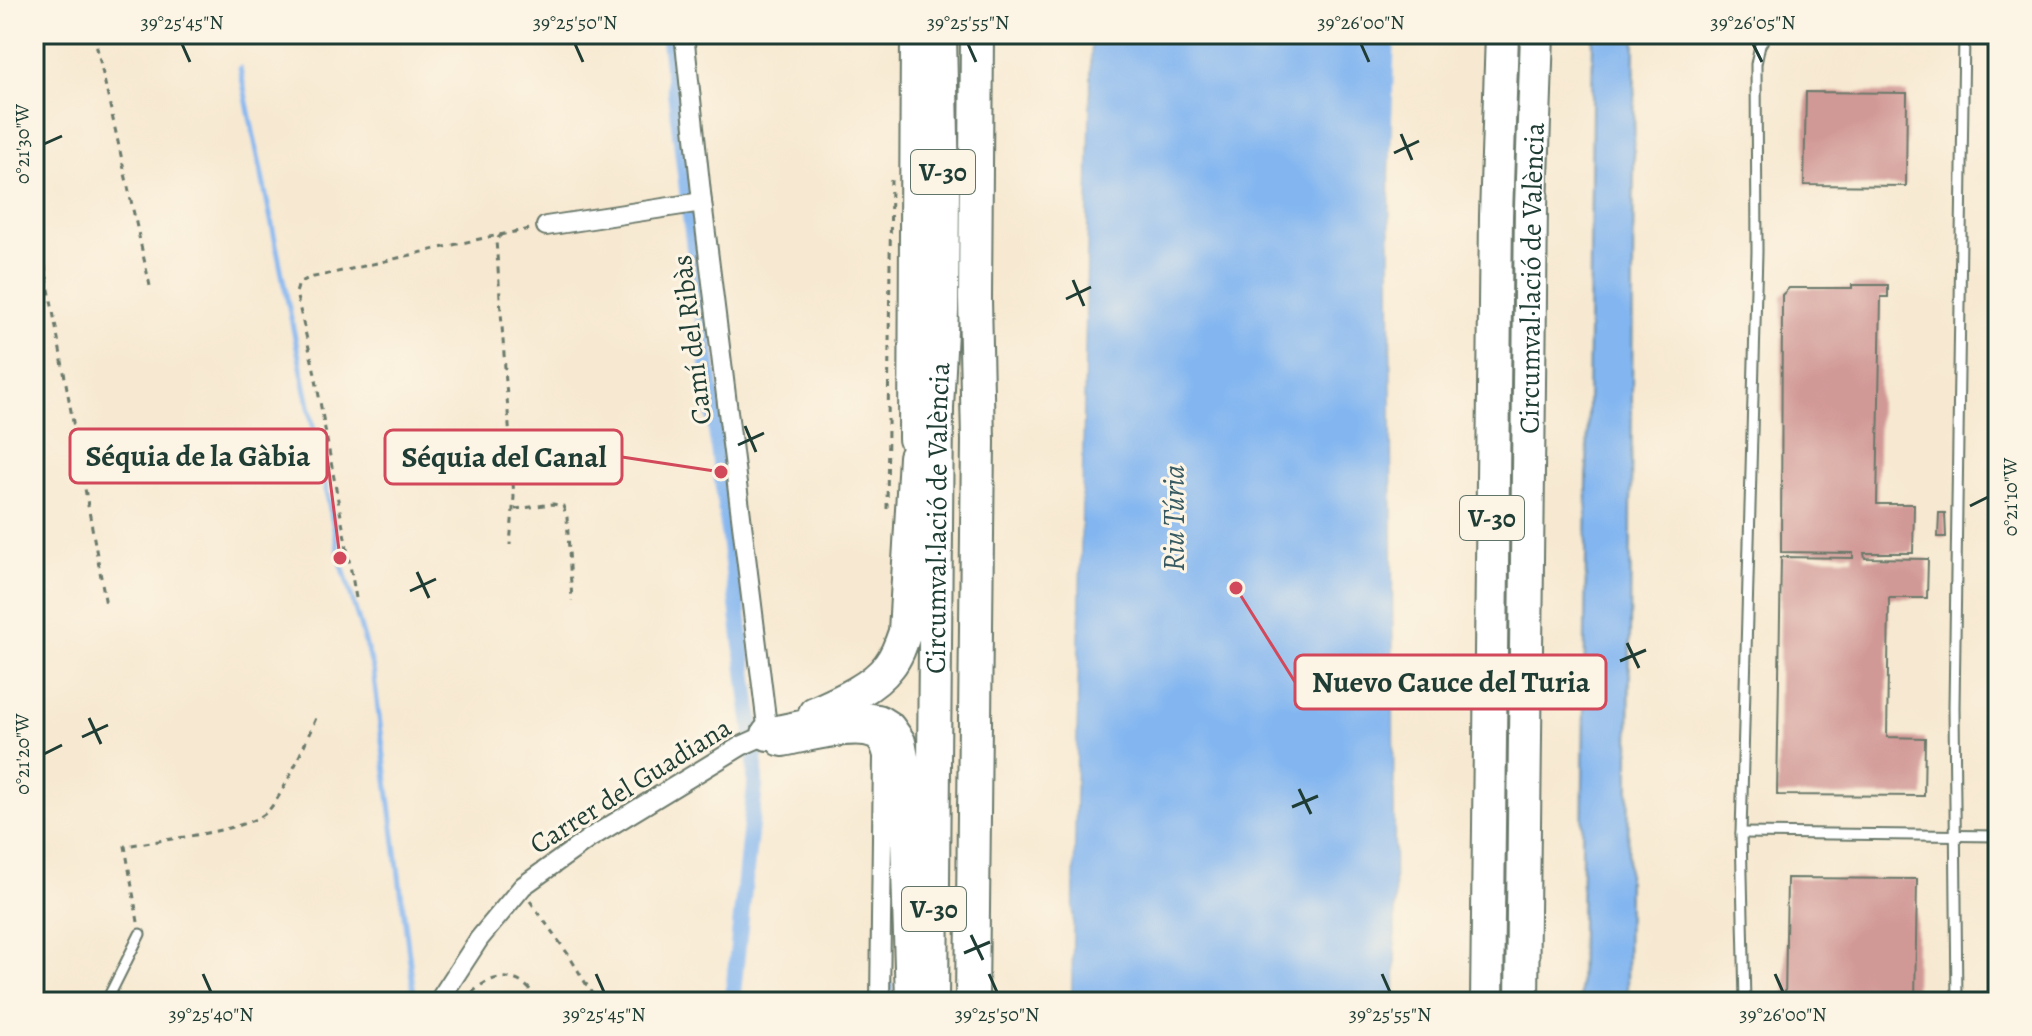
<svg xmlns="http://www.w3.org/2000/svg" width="2032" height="1036" font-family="Alegreya,serif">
	<rect width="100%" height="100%" fill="#fcf5e5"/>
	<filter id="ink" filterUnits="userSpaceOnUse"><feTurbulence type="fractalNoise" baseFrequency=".0125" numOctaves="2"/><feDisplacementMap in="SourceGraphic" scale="16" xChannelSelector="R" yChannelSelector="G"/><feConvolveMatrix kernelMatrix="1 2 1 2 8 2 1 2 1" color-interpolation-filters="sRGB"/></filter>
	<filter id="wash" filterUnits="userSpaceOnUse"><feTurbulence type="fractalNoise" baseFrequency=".006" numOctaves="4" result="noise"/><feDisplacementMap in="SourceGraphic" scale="32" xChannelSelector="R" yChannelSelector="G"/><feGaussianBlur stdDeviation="1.8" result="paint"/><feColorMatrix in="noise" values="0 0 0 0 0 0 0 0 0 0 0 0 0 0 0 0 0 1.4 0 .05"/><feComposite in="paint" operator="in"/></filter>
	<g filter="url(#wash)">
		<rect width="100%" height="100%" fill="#f7e9d1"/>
		<g fill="#83b6f0" stroke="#517a92" stroke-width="2">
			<path d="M1091 34H1397L1390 174 1396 1002H1071Z"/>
			<path d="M1593 34H1635L1627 1002H1580Z"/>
		</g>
		<g fill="#f7e9d1">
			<path d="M1087 34H1091L1071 1002H1067Z"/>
			<path d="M1395 34H1401L1394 174 1400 1002H1396L1390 174Z"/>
		</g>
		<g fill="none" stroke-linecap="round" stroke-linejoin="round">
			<g stroke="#83b6f0" stroke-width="5">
				<path d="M240 68 340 558 373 669 415 1002"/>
				<path d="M891 1002V985"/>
			</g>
			<path stroke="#83b6f0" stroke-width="16" d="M670 34 669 41 755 753V786L732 1002"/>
		</g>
		<g id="blocks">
			<g fill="#d19996">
				<path d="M1806 92 1907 93 1906 186 1804 185Z"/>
				<path d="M1852 285H1888V297H1881L1877 504H1914L1913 553H1864L1865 558 1928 559 1927 598H1889L1887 737 1925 738 1924 796 1777 795 1781 557 1853 558V553L1781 552 1782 295 1789 288H1852Z"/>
				<path d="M1939 513H1945L1946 537H1938Z"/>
				<path d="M1787 878 1917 879 1915 1002H1785Z"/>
			</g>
		</g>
	</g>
	<g filter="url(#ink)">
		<use href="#blocks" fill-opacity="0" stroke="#6b796b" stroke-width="2"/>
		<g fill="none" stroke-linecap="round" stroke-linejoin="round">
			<g stroke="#6b796b" stroke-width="13">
				<g id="lane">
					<path d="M1741 833 1998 836"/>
					<path d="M106 1002 140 934"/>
					<path d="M1745 1002 1741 833 1757 252 1756 64 1760 45 1767 34"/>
					<path d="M1957 1002 1954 707 1964 34"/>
				</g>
			</g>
			<g stroke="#6b796b" stroke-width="22">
				<g id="street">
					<path d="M684 34 702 202 768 734"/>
					<path d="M546 226 702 202"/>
					<path d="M768 734 778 746 783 747C804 743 856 729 874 739 880 743 881 749 883 756L880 1002"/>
					<path d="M438 1002 479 939 523 886 590 838 741 746 768 734"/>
				</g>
			</g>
			<g stroke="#6b796b" stroke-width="36">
				<g id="highway">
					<path d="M915 439 917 34"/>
					<path d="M815 713C840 702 873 688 889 666 897 656 901 644 905 632L915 457"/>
					<path d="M768 734 850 717 878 721 889 728 899 742 905 773 912 999"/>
					<path id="s1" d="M932 1002 937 408 942 311 943 189 940 34"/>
					<path d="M972 1002 978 441 975 299 977 34"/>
					<path d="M1487 1002 1496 216 1502 34"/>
					<path id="s2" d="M1522 1002 1531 207 1537 34"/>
				</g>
			</g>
			<g stroke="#6b796b" stroke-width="3" stroke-dasharray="6 6" stroke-linecap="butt">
				<path d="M94 34 150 286"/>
				<path d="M34 206 106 605"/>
				<path d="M502 234 496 240 514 497 510 545"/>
				<path d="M515 509 553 504 563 506 567 517 572 601"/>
				<path d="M887 509 891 180"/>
				<path d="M356 598 314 369 296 293 299 283 309 278C384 263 456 242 531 229"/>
				<path d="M530 901 568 954 597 1002"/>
				<path d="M138 922 125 846C154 841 250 831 268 811 286 791 304 745 316 718"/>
				<path d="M464 1002C469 996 476 988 483 984 503 971 529 979 537 1002"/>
			</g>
			<use href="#lane" stroke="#fff" stroke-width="9"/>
			<use href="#street" stroke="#fff" stroke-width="18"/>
			<use href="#highway" stroke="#fff" stroke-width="32"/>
		</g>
	</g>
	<path fill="none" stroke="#1f3d34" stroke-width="3" d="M182 44 190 62M575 44 583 62M968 44 976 62M1361 44 1369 62M1753 44 1762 62M1401 134 1412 160M44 144 62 136M1394 153 1419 141M1073 280 1084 306M1066 299 1091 287M745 426 756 452M738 445 764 433M1970 506 1988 497M417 572 429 598M410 591 436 579M1627 643 1639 668M1620 661 1646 650M89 718 101 744M82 737 108 725M44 754 62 745M1299 789 1311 814M1292 807 1318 796M971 935 983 960M964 953 990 942M203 974 211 992M596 974 604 992M989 974 997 992M1382 974 1390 992M1775 974 1783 992"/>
	<g text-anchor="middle" stroke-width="6" stroke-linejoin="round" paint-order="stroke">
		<g fill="#fcf5e5" stroke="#617469" stroke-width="2">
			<rect x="911" y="150" width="64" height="44" rx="6"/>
			<rect x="1460" y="496" width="64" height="44" rx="6"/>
			<rect x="902" y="887" width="64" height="44" rx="6"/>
		</g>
		<g font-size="26" font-weight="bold" fill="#1f3d34">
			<text x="943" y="181">V-30</text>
			<text x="1492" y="527">V-30</text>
			<text x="934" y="918">V-30</text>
		</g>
		<g font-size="28" fill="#1f3d34" stroke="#fcf5e5">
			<text dy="10" stroke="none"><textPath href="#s2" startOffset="724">Circumval·lació de València</textPath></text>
			<text transform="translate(691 340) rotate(-97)" y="10">Camí del Ribàs</text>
			<text dy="10" stroke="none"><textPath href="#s1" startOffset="484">Circumval·lació de València</textPath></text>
			<text transform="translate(630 785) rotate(-32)" y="10">Carrer del Guadiana</text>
		</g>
		<g font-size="30" font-style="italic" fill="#385b63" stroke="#fcf5e5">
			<text transform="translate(1174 518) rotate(-90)" y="10">Riu Túria</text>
		</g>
	</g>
	<path fill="none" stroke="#d1495b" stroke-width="3" d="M340 558L327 456M721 472L622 457M1236 588L1295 682"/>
	<g fill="#d1495b" stroke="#fcf5e5" stroke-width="3">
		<circle cx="340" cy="558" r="8"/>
		<circle cx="721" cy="472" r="8"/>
		<circle cx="1236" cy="588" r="8"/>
	</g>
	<g fill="#fcf5e5" stroke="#d1495b" stroke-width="3">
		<rect x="70" y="429" width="257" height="54" rx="8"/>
		<rect x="385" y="430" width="237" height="54" rx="8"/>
		<rect x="1295" y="655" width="311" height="54" rx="8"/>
	</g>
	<g font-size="30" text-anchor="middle" font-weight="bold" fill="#1f3d34">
		<text x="198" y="466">Séquia de la Gàbia</text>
		<text x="504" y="467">Séquia del Canal</text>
		<text x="1451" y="692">Nuevo Cauce del Turia</text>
	</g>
	<rect width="2032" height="1036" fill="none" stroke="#fcf5e5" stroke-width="88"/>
	<rect x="44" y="44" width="1944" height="948" fill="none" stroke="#1f3d34" stroke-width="3"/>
	<g font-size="20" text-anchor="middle" fill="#1f3d34">
		<text x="182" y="29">39°25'45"N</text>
		<text x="575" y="29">39°25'50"N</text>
		<text x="968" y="29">39°25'55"N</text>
		<text x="1361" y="29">39°26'00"N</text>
		<text x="1753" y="29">39°26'05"N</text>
		<text transform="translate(22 144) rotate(-90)" y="7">0°21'30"W</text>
		<text transform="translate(2010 497) rotate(-90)" y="7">0°21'10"W</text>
		<text transform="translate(22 754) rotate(-90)" y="7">0°21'20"W</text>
		<text x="211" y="1021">39°25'40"N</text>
		<text x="604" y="1021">39°25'45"N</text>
		<text x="997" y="1021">39°25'50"N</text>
		<text x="1390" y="1021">39°25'55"N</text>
		<text x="1783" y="1021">39°26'00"N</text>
	</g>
</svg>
